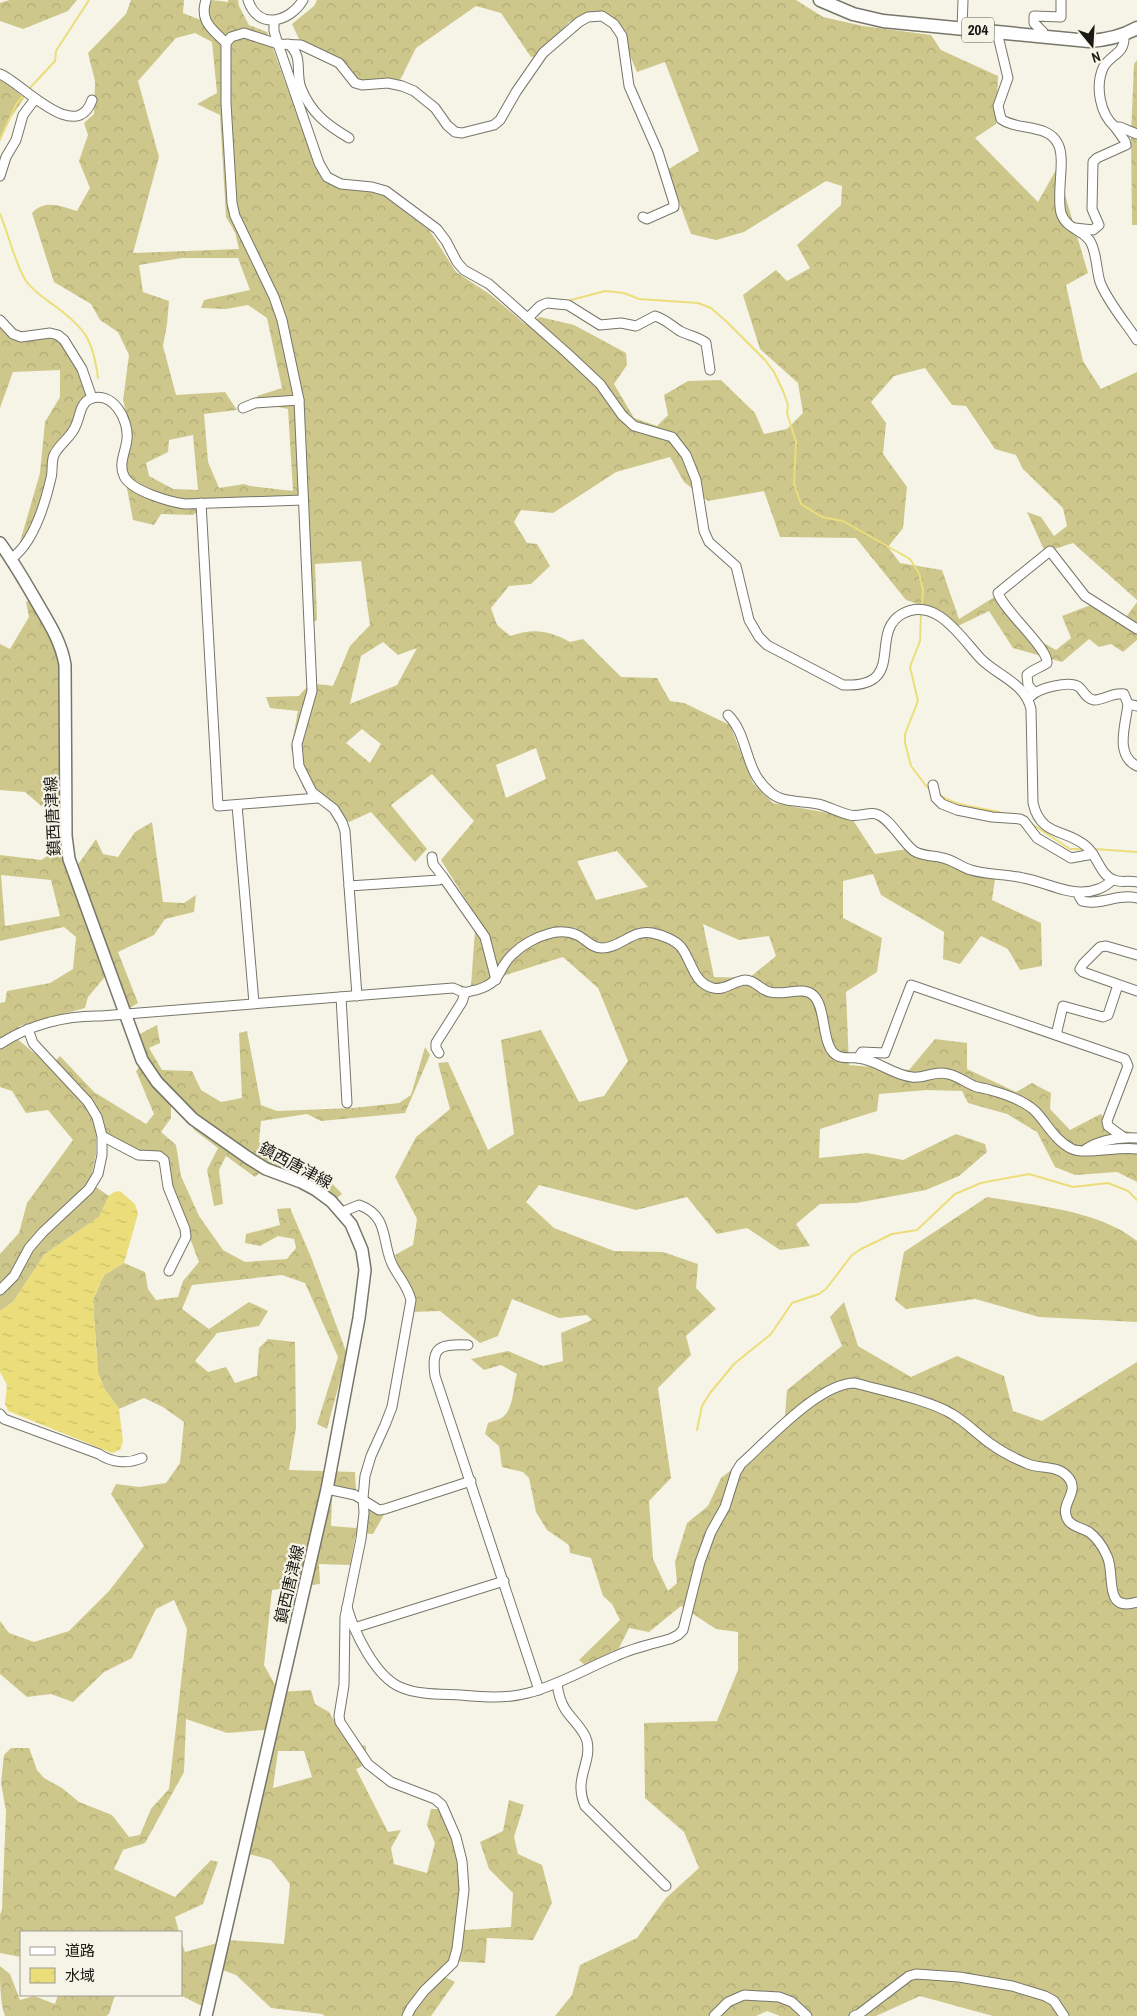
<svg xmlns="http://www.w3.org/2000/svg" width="1137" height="2016" font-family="'Archivo Narrow','Noto Sans JP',sans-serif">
	<defs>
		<pattern id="forest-crowns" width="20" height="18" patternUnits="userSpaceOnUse" patternTransform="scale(1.25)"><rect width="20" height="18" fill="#cec78b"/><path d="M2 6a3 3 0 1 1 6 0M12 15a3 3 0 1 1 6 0" fill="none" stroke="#b0aa77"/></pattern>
		<pattern id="water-ripples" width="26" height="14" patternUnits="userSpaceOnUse" patternTransform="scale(1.25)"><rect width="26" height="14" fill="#ebde7a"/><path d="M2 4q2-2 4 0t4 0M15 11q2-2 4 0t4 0" fill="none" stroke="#c9be69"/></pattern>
	</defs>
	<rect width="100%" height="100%" fill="#f6f4e7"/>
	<g fill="url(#forest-crowns)" fill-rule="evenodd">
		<path d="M9 0H77L68 11 23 29 0 21V3Z"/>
		<path d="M131 0H184L183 13 203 21 212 0 228 2V0H238L239 6 249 25 267 32 317 170 335 185 377 191 430 231 456 272 491 295 525 324 540 317 574 325 626 353 627 365 614 384 634 418 657 426 668 415 664 395 688 381 721 380 755 413 764 434 787 429 803 413 798 383 760 349 743 295 776 270 787 281 810 268 797 245 841 205 842 186 826 181 744 232 716 240 691 234 667 170 699 151 665 62 637 72 618 28 596 14 569 22 541 56 531 57 501 13 476 6 416 48 399 82 357 87 342 62 299 39 292 24 314 6 317 0H796L823 17 863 26 931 35 941 50 998 76 996 124 975 138 1038 202 1057 168 1088 273 1066 285 1083 361 1101 389 1137 372V600L1073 543 1045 552 1027 512 1041 517 1054 536 1067 526 1063 508 1023 469 1016 455 995 449 966 406 952 405 925 368 894 376 871 402 886 423 883 454 907 487 903 528 888 547 900 563 942 570 959 619 996 596 1028 634 1056 650 1071 638 1062 616 1096 603 1113 618 1127 616 1137 602V640L1123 652 1111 644 1099 647 1089 639 1062 662 1013 648 989 611 958 626 933 609 906 600 856 538 780 537 764 491 708 501 684 482 670 457 616 472 553 513 521 510 514 522 527 543 537 544 550 566 531 584 509 586 491 608 497 625 510 636C533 628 548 630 570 642L583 639 621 677 657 678 670 701 684 703 730 725 753 783 773 803 851 817 875 854 907 849 995 879 992 900 1041 923 1042 966 1020 970 1008 949 981 936 960 964 943 959 944 932 881 895 873 874 843 881V918L882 938 877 972 846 992 849 1065 909 1070 935 1039 967 1043V1069L1016 1092 1032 1083 1051 1093 1050 1109 1070 1130 1101 1114 1111 1127 1137 1134V1182L1117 1172 1075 1175 1055 1167 1037 1132 1007 1114 968 1103 962 1091 927 1090 879 1094 877 1111 820 1129 819 1158 867 1153 903 1160 956 1134 985 1144 987 1152 959 1176 926 1190 856 1203 820 1204 796 1224 810 1246 780 1250 747 1228 717 1234 687 1197 636 1210 539 1185 526 1202 554 1228 614 1251 663 1252 698 1264 696 1288 716 1309 686 1336 691 1355 658 1388 671 1478 649 1501 653 1559 668 1591 677 1583 675 1562 687 1523 708 1506 721 1478 784 1429 787 1390 842 1346 830 1317 844 1302 858 1346 911 1377 957 1356 1004 1376 1013 1411 1042 1421 1137 1362V2016H993L920 1996 876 2016H780L767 2011 756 2016H555L572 1995 580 1965 637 1938 666 1898 699 1868 684 1832 645 1798 644 1723 717 1721 738 1670V1632L716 1629 681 1606 649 1632 629 1628 619 1648 586 1666 579 1660 620 1620 612 1604 603 1596 591 1558 570 1553 569 1545 547 1530 536 1512 529 1478 523 1472 502 1467 499 1446 485 1434 488 1423C492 1421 499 1420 503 1417 514 1408 513 1386 517 1374L501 1365 484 1370 471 1359 508 1351 543 1366 563 1361 561 1333 592 1320 587 1315 559 1318 512 1299 498 1336 480 1343 440 1311 412 1312 395 1255 413 1245 417 1219 395 1177 416 1137 450 1109 438 1063 448 1062 488 1150 514 1134 501 1040 541 1030 579 1102 604 1096 628 1061 598 988 563 957 471 986 476 916 441 860 474 821 432 774 391 805 427 849 415 862 371 812 349 822 303 788 291 748 298 711 270 708 266 697 299 696C310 681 316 684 333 686L350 646 370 625 361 561 315 564 317 620 312 623 305 500 211 502 193 515 161 514 154 525 133 520 122 462 130 428 123 400 129 355 118 332 100 320 91 304 54 282 32 213C45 199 60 206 77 211L90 188 79 161 88 135 84 123 94 114 95 81 88 53 126 14ZM195 33 212 42 217 93 197 104 220 115 226 217 235 232 239 249 133 253 159 157 138 81 176 38ZM182 258H238L250 290 204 300 201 308 226 309 248 305 267 318 282 388 257 396 258 403 288 409 293 491 250 486 244 484 219 488 208 462 204 414 237 410 225 392 176 395 163 346 167 324 169 301 143 292 139 265ZM193 435 198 490 173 489 149 476 146 463 168 452 169 440ZM383 642 398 655 417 648 397 685 350 704 361 656ZM362 729 381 744 370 763 346 743ZM536 748 546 779 506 798 496 765ZM617 851 648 887 596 900 577 861ZM703 924 739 940 769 936 776 956 749 978 714 977Z"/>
		<path d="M1137 60V225H1132L1131 135 1134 64Z"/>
		<path d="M0 79 5 81 24 98 6 125 0 142Z"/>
		<path d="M0 325 13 338 28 341 45 336 59 339 80 372 87 395 79 405 74 425 50 450 45 488 27 540 20 542 40 473 45 422 60 397V370L13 372 0 408Z"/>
		<path d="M32 599 58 646 62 670V843L77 866 96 839 103 854 118 857 135 832 152 822 163 902 184 903 196 895 194 912 165 919 154 935 118 952 138 1003 130 1008 114 966 88 997 85 1008 19 1026 16 1038 50 1066 60 1056 94 1092 146 1124 154 1114 136 1071 146 1059 138 1035 157 1025 160 1043 149 1048 162 1070 192 1071 201 1090 221 1102 242 1098 239 1033 247 1031 261 1105 277 1111 353 1108 399 1103 411 1095 425 1047 430 1055 405 1113 321 1121 307 1114 261 1121 259 1142 275 1161 326 1177 342 1194 337 1198 307 1179 268 1165 255 1177 226 1156 219 1170 223 1204 214 1206 207 1170 218 1148 193 1129 199 1115 171 1094V1118L161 1132 176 1145 181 1176 199 1216 223 1250 245 1262 287 1259 296 1248 294 1239 278 1236 260 1246 245 1243 246 1234 280 1225 277 1209 290 1208 311 1257 347 1354 327 1429 317 1424 338 1357 305 1283 282 1275 192 1285 182 1309 209 1329 249 1302 268 1311 259 1326 217 1333 195 1361 208 1372 226 1367 235 1383 257 1376 259 1348 268 1339 295 1342 296 1428 289 1470 355 1472 356 1493 332 1494 331 1526 356 1528 367 1507 385 1513 373 1534 356 1533 350 1565 319 1564 320 1584 272 1590 264 1665 279 1692 311 1690 315 1704 329 1712 347 1742 366 1746 365 1765 356 1769 388 1832 401 1830 391 1848 394 1864 427 1873 435 1843 427 1825 431 1809H442L458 1862 465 1930 511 1927 513 1893 489 1869 480 1842 503 1831 509 1800 524 1805 514 1837 518 1854 542 1865 552 1903 533 1940 487 1938 485 1963 450 1961 441 1975 455 1982 431 2016H325L322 2014 271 2008 236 1975 214 1967 202 2006 180 1995 181 1941 185 1952 228 1940 284 1944 290 1884 271 1860 249 1854 272 1750 264 1730 227 1733 186 1719 184 1772 145 1843 123 1850 114 1869 175 1897 211 1860 218 1862 203 1904 175 1917 179 1932H21V1957L0 1953V1915L2 1909 6 1811 1 1783 4 1755 11 1748H29L37 1770 44 1778 62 1788 79 1802 112 1815 129 1837 140 1835 151 1809 169 1789 187 1629 174 1600 156 1609 132 1658 104 1672 73 1702 51 1694 27 1697 0 1674V1621L9 1633 34 1642 69 1631 109 1591 144 1546 111 1494 116 1484 139 1487 166 1483 180 1463 184 1422 163 1407 144 1398 119 1409 105 1390 98 1373 93 1300 104 1275 124 1263 145 1272 148 1289 156 1300 178 1297 183 1281 199 1262 170 1186 166 1157 139 1151 96 1129V1154L90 1183 109 1196 99 1217 45 1254 13 1302 0 1311V1254L19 1233 27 1203 73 1140 48 1110 26 1113 12 1091 0 1087V1003L5 1002 7 991 50 983 73 969 76 937 64 927 0 941V855L41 860 53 853 52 815 25 792 0 790V644L10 649 29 617 26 602ZM1 875 51 880 60 916 5 926ZM278 1751H304L312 1777 273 1788Z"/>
		<path d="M987 1197C1036 1206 1098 1210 1137 1241V1322L1039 1317 975 1299 906 1309 895 1300 904 1252Z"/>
		<path d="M0 1966 10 1974 20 2000 34 1996 55 2004 58 1995H115L109 2014 106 2016H5C0 2004 0 1980 0 1966Z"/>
	</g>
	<path fill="url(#water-ripples)" d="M120 1191 135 1204 138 1214 124 1263 104 1275 93 1300 98 1373 105 1390 119 1409 123 1441 120 1450 112 1453 8 1411 5 1404 7 1385 0 1372V1311L13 1302 45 1254 99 1217 109 1196 114 1192Z"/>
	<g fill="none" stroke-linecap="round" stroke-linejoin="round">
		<g stroke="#ebde7a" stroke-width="2">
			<path d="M28 90 55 61 56 51 89 0"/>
			<path d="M0 139 17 103 25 94"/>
			<path d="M0 214C8 232 16 267 26 281 34 292 44 298 55 306 86 329 93 340 98 378"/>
			<path d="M571 300 605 291 624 293 639 299 698 303 711 308 727 322 765 360 774 372 783 391 788 405 787 413 796 442 794 484 801 504 822 517 843 521 910 559 919 573 923 590 922 606"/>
			<path d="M921 613 920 641 910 667 918 701 905 734V743L911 766 927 787 931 790"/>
			<path d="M940 795C959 808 984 807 1006 814"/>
			<path d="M1032 824 1070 849H1085"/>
			<path d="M1094 849 1137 852"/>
			<path d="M697 1430 702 1406 710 1393 734 1364 771 1334 792 1303 819 1294 826 1289 852 1255 861 1249 892 1234 917 1230 955 1194 981 1183 1029 1174 1073 1187 1108 1183 1128 1191 1137 1200"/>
		</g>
		<g stroke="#77766a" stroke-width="11">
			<g id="minor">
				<path d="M206 0C199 21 212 29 226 43"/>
				<path d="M248 0C258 31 290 22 303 0"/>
				<path d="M274 21V31L278 44 319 163 327 177 341 184 372 187 386 191 437 229 446 241 457 262 464 270 489 284 567 353 600 384 622 415 634 426 672 437 686 455 696 480 704 531 709 542 736 566 749 620 759 637 767 645 843 685C908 688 868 633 902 614 936 595 962 639 981 659 998 676 1025 683 1031 709L1033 803C1041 838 1067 828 1087 847 1098 857 1100 875 1114 880 1121 883 1129 880 1137 882"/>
				<path d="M962 29 963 0"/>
				<path d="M997 32 1008 78 998 106 1001 119C1017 131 1048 123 1058 144 1066 159 1056 193 1061 213 1066 229 1082 229 1090 241 1097 253 1096 269 1100 282 1107 301 1126 323 1137 340"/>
				<path d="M1124 36C1125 55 1110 54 1103 68 1095 87 1100 114 1115 127H1120L1137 134"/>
				<path d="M1044 37 1043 32 1034 23V16L1061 17V0"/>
				<path d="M288 44C304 56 295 72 301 88 311 113 327 125 349 138"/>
				<path d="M0 74C20 81 76 146 92 100"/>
				<path d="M0 176 6 157 16 140 23 115 35 99"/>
				<path d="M1075 228 1093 230 1099 225 1092 209 1093 162 1097 158 1126 145 1125 141 1115 127"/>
				<path d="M528 318 540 306 547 303 568 305 600 325 621 323 636 326 655 316C665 319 672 326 680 331 689 336 698 336 706 343L710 370"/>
				<path d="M0 320 13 334 21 337 50 333 58 335 64 340 82 369 92 398"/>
				<path d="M243 408 255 403 299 400"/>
				<path d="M201 503 218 806 318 798"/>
				<path d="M12 558C34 542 45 504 51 478 53 471 51 462 54 455 59 444 72 437 76 425 80 417 80 403 90 399 113 390 129 420 127 439 126 451 118 464 124 476 131 491 170 502 185 504L303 500"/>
				<path d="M1034 692 1028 685 1027 675C1033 669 1040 668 1047 663 1049 649 1004 611 998 593L1050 551 1085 596 1137 629"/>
				<path d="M1031 696C1039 688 1070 680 1079 687 1084 691 1086 699 1094 700 1104 700 1113 692 1124 694L1128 704 1137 706"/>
				<path d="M1128 704C1126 724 1114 755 1137 766"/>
				<path d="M728 715C750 737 743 771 771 793 784 804 806 800 822 805 831 808 841 813 850 815 859 817 869 812 876 814 890 818 902 842 914 851 924 857 933 855 943 858 953 860 961 867 971 870 988 875 1006 874 1023 878 1042 881 1063 893 1082 892 1093 892 1105 888 1112 880"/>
				<path d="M933 785 936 798 942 804 957 810 992 817 1020 819 1024 821 1037 838 1071 858 1093 854"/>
				<path d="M237 805 254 1003"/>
				<path d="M443 877 485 937 496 980"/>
				<path d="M349 886 439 880 443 877 433 864 432 857"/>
				<path d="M1081 893 1079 896 1082 901C1100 906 1119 893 1137 898"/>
				<path d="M1137 955 1106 946 1100 947 1083 964 1080 969 1083 972 1137 991"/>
				<path d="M357 996 345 831 342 822 334 809 312 792 299 766 297 744 312 691 299 400 282 320 274 297 235 216 232 203 226 103V43L231 37 244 33 278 44 301 45 339 63 355 83 362 85 388 83 402 86 414 91 435 108 447 125 455 132 462 133 494 125 500 120 516 92 543 53 579 22 588 17 602 16 614 24 622 36 629 86 658 152 674 203V207L647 219 643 217"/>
				<path d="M341 997 347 1103"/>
				<path d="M1056 1035 1063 1006 1103 1017 1108 1015 1118 985"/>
				<path d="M0 1044C29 1025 66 1015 101 1016L453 988C457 989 460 992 464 992 467 993 473 990 476 990 504 982 496 969 513 954 522 945 536 937 548 934 557 931 569 931 577 935 586 939 591 948 602 948 620 948 633 929 652 933 662 935 675 940 681 947 692 961 693 983 713 988 724 991 734 981 745 980 756 980 760 990 770 992 784 996 804 985 814 996 827 1009 821 1049 838 1056 844 1059 852 1057 858 1058 878 1060 892 1075 912 1077 924 1079 935 1070 948 1074 958 1076 965 1082 974 1086 979 1088 985 1088 990 1090 1005 1094 1023 1100 1035 1111 1047 1123 1055 1141 1072 1149 1085 1155 1119 1146 1137 1149"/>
				<path d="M439 1053 436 1048V1043L462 1002 465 993"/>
				<path d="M858 1058 862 1052 885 1053 911 985 1125 1059 1128 1066 1107 1121 1108 1126 1123 1137"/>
				<path d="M102 1136 138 1155 159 1156 164 1160 168 1187 185 1229 186 1237 169 1271"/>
				<path d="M1086 1149C1102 1139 1119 1137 1137 1138"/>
				<path d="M342 1212 359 1205C390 1216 381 1243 393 1266 400 1279 407 1285 411 1300L392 1407 385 1425 371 1456 365 1476 363 1498 364 1513 361 1539 345 1617 344 1685 339 1716 340 1722 368 1764 391 1782 435 1799 442 1805 456 1837 462 1861 464 1890 457 1949 453 1963 424 1991 411 2008 407 2016"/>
				<path d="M0 1290 14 1276 29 1248 43 1232 89 1189 98 1174 102 1155V1136L97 1117 88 1102 33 1043 28 1029"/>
				<path d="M468 1345C440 1344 431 1346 435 1376L539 1690"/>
				<path d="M0 1414 4 1419 99 1454C112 1463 128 1464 142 1458"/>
				<path d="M327 1489 355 1495 379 1510 385 1509 471 1481"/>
				<path d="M347 1607C354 1632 375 1676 400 1687 418 1695 441 1694 460 1695 483 1697 506 1699 528 1693 559 1685 587 1668 616 1656 633 1648 652 1644 670 1639L678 1635 683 1630 700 1562 711 1532 725 1507 736 1472 741 1464C768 1440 819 1383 855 1383 883 1391 929 1400 952 1414 966 1422 978 1435 991 1444 1002 1452 1016 1459 1028 1464 1040 1469 1057 1465 1067 1476 1081 1490 1062 1502 1066 1515 1068 1526 1080 1527 1089 1532 1097 1538 1103 1547 1107 1556 1116 1574 1102 1613 1137 1602"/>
				<path d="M354 1628 504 1581"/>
				<path d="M557 1683C558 1692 560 1701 565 1709 572 1720 584 1729 587 1741 592 1764 573 1778 585 1806L666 1886"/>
				<path d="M714 2016 728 2002 744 1995 779 1997 792 2002 807 2016"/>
				<path d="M854 2016 859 2014 909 1976 916 1974 959 1977 1012 1986 1045 1996 1054 2001 1064 2016"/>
			</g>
		</g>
		<g stroke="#77766a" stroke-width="14">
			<path id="major" d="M0 543C13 561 24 580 35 599 47 620 61 640 65 665L66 836 69 859 142 1060 157 1082 193 1119 247 1157 266 1169 301 1182 316 1190 331 1201 351 1224 362 1250 365 1270 359 1318 327 1489 206 2016"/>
		</g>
		<g stroke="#77766a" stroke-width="15">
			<path id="highway" d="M820 0 853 14 883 21 1089 41C1107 40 1121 37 1137 28"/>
		</g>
		<use href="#minor" stroke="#fff" stroke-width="9"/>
		<use href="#major" stroke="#fff" stroke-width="11"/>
		<use href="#highway" stroke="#fff" stroke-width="12"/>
	</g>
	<g text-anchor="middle" stroke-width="4.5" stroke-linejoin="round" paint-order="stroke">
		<rect fill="#f6f4e7" stroke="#5c5b54" stroke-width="1" x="962" y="17.5" width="32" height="25" rx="4"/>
		<g font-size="15" font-weight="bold" fill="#1a1915">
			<text x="978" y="35">204</text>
		</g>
		<g font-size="16" fill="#1a1915" stroke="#f6f4e7">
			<text transform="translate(52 816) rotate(-93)" y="6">鎮西唐津線</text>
			<text transform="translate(296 1165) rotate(28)" y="6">鎮西唐津線</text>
			<text transform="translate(289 1584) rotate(-77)" y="6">鎮西唐津線</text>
		</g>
	</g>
	<rect x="20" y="1931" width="162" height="65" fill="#f6f4e7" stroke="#9e9c93"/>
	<rect x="30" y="1947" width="25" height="8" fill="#ffffff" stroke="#9e9c93"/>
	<text x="65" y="1956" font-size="15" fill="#1a1915">道路</text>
	<rect x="30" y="1968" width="25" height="15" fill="url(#water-ripples)" stroke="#9e9c93"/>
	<text x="65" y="1981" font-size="15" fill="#1a1915">水域</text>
	<g transform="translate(1092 45) rotate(162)" stroke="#f6f4e7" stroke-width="4" paint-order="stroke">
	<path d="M0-4L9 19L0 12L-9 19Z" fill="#1a1915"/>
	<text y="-8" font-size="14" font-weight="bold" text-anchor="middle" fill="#1a1915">N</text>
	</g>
</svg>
